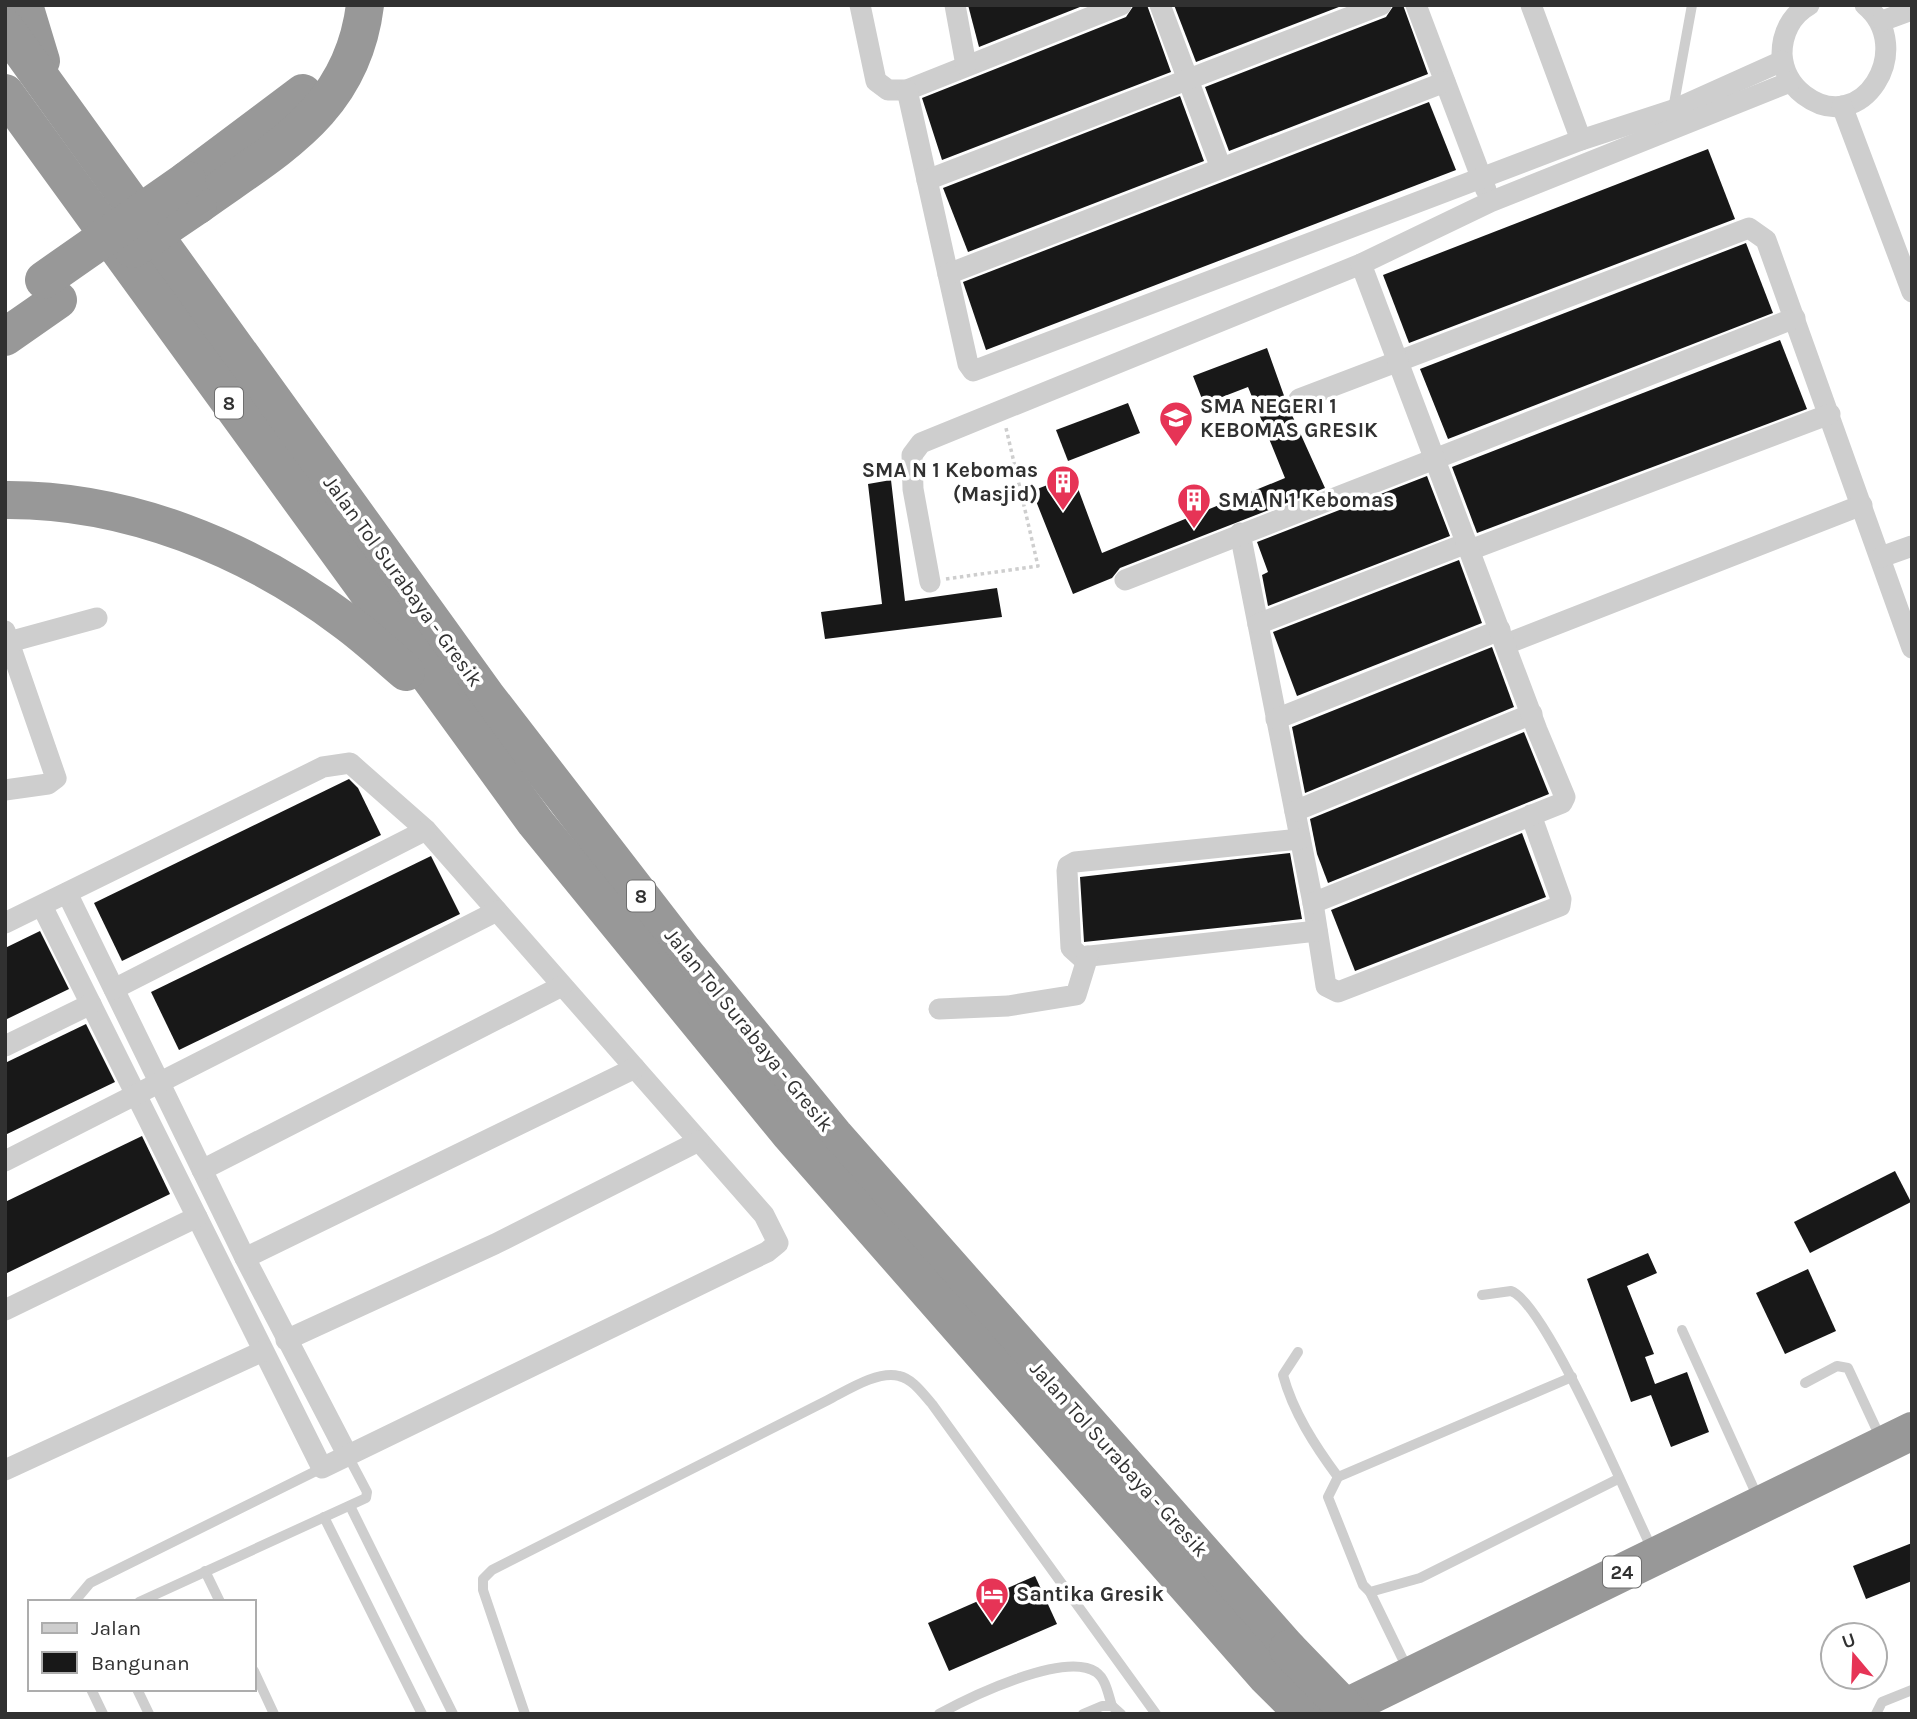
<svg xmlns="http://www.w3.org/2000/svg" width="1917" height="1719" font-family="Karla,sans-serif">
	<rect width="100%" height="100%" fill="#fff"/>
	<g fill="#181818">
		<path d="M968 5H1085L979 47Z"/>
		<path d="M1134 5H1147L1171 72 942 160 922 98 1126 17Z"/>
		<path d="M1174 5H1344L1196 62Z"/>
		<path d="M1394 5H1403L1428 74 1229 151 1205 87 1386 17Z"/>
		<path d="M1180 96 1204 161 968 252 943 188Z"/>
		<path d="M1429 102 1456 170 986 350 963 282Z"/>
		<path d="M1708 149 1735 219 1409 343 1383 275Z"/>
		<path d="M1746 243 1773 313 1448 439 1420 369Z"/>
		<path d="M1780 340 1807 409 1477 533 1452 467Z"/>
		<path d="M1267 348 1287 404 1325 488 1120 568 1112 578 1073 594 1032 491 1073 475 1102 553 1285 478 1248 387 1204 404 1193 376Z"/>
		<path d="M1128 403 1140 433 1068 461 1056 430Z"/>
		<path d="M1427 476 1450 536 1268 606 1262 575 1268 572 1257 542Z"/>
		<path d="M891 480 905 601 997 588 1002 617 825 639 821 612 882 604 868 484Z"/>
		<path d="M1459 560 1482 623 1297 696 1273 632Z"/>
		<path d="M1492 647 1514 707 1305 793 1292 727Z"/>
		<path d="M1524 732 1549 794 1328 883 1317 854 1310 819Z"/>
		<path d="M349 779 358 788 381 835 122 961 94 903Z"/>
		<path d="M1522 833 1546 897 1355 971 1331 910Z"/>
		<path d="M1290 853 1302 919 1084 942 1080 877Z"/>
		<path d="M431 856 460 914 179 1050 151 992Z"/>
		<path d="M40 931 69 989 5 1020V948Z"/>
		<path d="M86 1024 115 1082 5 1135V1063Z"/>
		<path d="M142 1136 170 1194 5 1274V1202Z"/>
		<path d="M1895 1171 1911 1202 1810 1253 1794 1222Z"/>
		<path d="M1648 1253 1657 1273 1627 1286 1654 1354 1645 1357 1655 1384 1687 1372 1709 1432 1671 1447 1651 1395 1631 1402 1587 1279Z"/>
		<path d="M1808 1269 1836 1331 1785 1354 1756 1293Z"/>
		<path d="M1912 1543V1581L1866 1599 1853 1566Z"/>
		<path d="M1035 1576 1057 1624 949 1671 928 1623Z"/>
	</g>
	<g fill="none" stroke-linecap="round" stroke-linejoin="round">
		<path stroke="#cecece" stroke-width="3.5" stroke-dasharray="3.5 3.5" stroke-linecap="butt" d="M946 579 1038 566 1006 428"/>
		<g stroke="#cecece" stroke-width="10">
			<path d="M1673 109 1692 5"/>
			<path d="M1482 1295 1511 1291C1546 1303 1631 1506 1652 1549"/>
			<path d="M1682 1330 1759 1500"/>
			<path d="M1298 1352 1283 1375C1293 1412 1315 1446 1338 1477"/>
			<path d="M1572 1377 1338 1477 1328 1497 1363 1585 1370 1592 1420 1578 1618 1479"/>
			<path d="M1805 1383 1837 1366 1848 1368 1881 1439"/>
			<path d="M350 1506 453 1714"/>
			<path d="M324 1517 422 1714"/>
			<path d="M205 1571 220 1602"/>
			<path d="M1370 1592 1408 1670"/>
			<path d="M74 1602 90 1583 322 1468"/>
			<path d="M139 1602 366 1498 367 1492 348 1456"/>
			<path d="M254 1671 274 1714"/>
			<path d="M91 1689 103 1714"/>
			<path d="M137 1689 149 1714"/>
			<path d="M525 1714 483 1590V1579L492 1570 828 1400C846 1391 878 1370 899 1376 913 1379 923 1394 932 1404L1156 1714"/>
			<path d="M939 1714C970 1697 1064 1651 1096 1672 1106 1679 1108 1694 1112 1706"/>
			<path d="M1083 1714 1102 1706H1112L1121 1714"/>
			<path d="M1876 1714 1882 1702 1912 1690"/>
		</g>
		<g stroke="#cecece" stroke-width="21">
			<path d="M860 5 876 81 888 90H907L1121 5"/>
			<path d="M955 5 966 65"/>
			<path d="M1160 5 1221 168"/>
			<path d="M1416 5 1486 190"/>
			<path d="M1531 5 1581 140"/>
			<path d="M1809 5C1791 15 1782 34 1782 54 1783 71 1791 85 1804 95 1862 139 1917 48 1865 5"/>
			<path d="M1882 21 1912 10"/>
			<path d="M907 90 968 364 973 371 1581 140 1673 110 1782 61"/>
			<path d="M1842 106 1912 292"/>
			<path d="M927 180 1381 5"/>
			<path d="M948 274 1445 82"/>
			<path d="M1299 399 1749 228 1766 240 1912 648"/>
			<path d="M1240 533 1313 903 1326 986 1338 992 1560 906 1561 899 1531 815"/>
			<path d="M1470 550 1830 414"/>
			<path d="M1881 557 1912 546"/>
			<path d="M1125 580 1795 318"/>
			<path d="M930 582 913 489 912 455 921 443 1361 264 1490 202 1790 82"/>
			<path d="M1258 624 1467 543"/>
			<path d="M5 631 56 778 48 784 5 790"/>
			<path d="M9 642 97 618"/>
			<path d="M1506 644 1862 505"/>
			<path d="M1276 719 1500 630"/>
			<path d="M1295 811 1532 714"/>
			<path d="M1300 839 1075 862 1068 866 1067 871 1071 948 1081 957 1317 931"/>
			<path d="M67 893 245 1258 348 1456"/>
			<path d="M1313 903 1562 803 1565 797 1537 730 1361 264"/>
			<path d="M5 923 323 767 350 763 426 830 764 1215 778 1243 767 1252 322 1468 42 906"/>
			<path d="M114 989 426 830"/>
			<path d="M939 1009 1008 1006 1076 995 1088 956"/>
			<path d="M5 1046 91 1004"/>
			<path d="M5 1161 497 911"/>
			<path d="M202 1170 562 986"/>
			<path d="M245 1258 635 1068"/>
			<path d="M5 1310 197 1217"/>
			<path d="M286 1340 495 1244 699 1141"/>
			<path d="M5 1470 263 1351"/>
		</g>
		<g stroke="#989898" stroke-width="38">
			<path d="M24 5 41 61"/>
			<path d="M5 28 487 697 683 951 834 1135 1288 1649"/>
			<path d="M5 93 535 822 790 1134 1266 1676 1304 1714"/>
			<path d="M187 180 303 93"/>
			<path d="M198 205C277 148 352 111 365 5"/>
			<path d="M5 337 58 300"/>
			<path d="M5 500C127 499 248 548 345 621 367 637 386 655 406 672"/>
			<path d="M1332 1714 1912 1431"/>
		</g>
		<g stroke="#989898" stroke-width="38">
			<path d="M133 249 198 205"/>
			<path d="M44 280 187 180"/>
			<path d="M1288 1649 1351 1714"/>
		</g>
	</g>
	<defs>
		<g id="school-pin" transform="scale(1.75)"><path d="M0 17L-7.5 6A9.5 9.5 0 1 1 7.5 6Z" fill="#e63456" stroke="#fff"/><path d="M0-5L7-2L0 1L-7-2ZM-4 1L0 2.5L4 1V4Q0 6-4 4Z" fill="#fff"/></g>
		<g id="building-pin" transform="scale(1.75)"><path d="M0 17L-7.5 6A9.5 9.5 0 1 1 7.5 6Z" fill="#e63456" stroke="#fff"/><path d="M-4-6H4V6H1V3H-1V6H-4ZM-2.5-4.3h1.7v1.8h-1.7ZM.8-4.3h1.7v1.8H.8ZM-2.5-1h1.7V.8h-1.7ZM.8-1h1.7V.8H.8Z" fill="#fff"/></g>
		<g id="hotel-pin" transform="scale(1.75)"><path d="M0 17L-7.5 6A9.5 9.5 0 1 1 7.5 6Z" fill="#e63456" stroke="#fff"/><path d="M-6-4.5h1.5V1H6V5H4.5V3h-9V5H-6ZM-4 0a1.8 1.8 0 1 1 3.6 0ZM.5 0V-2.5h3Q6-2.5 6 0Z" fill="#fff"/></g>
	</defs>
	<g fill-rule="evenodd">
		<use href="#school-pin" x="1176" y="418"/>
		<use href="#building-pin" x="1063" y="482"/>
		<use href="#building-pin" x="1194" y="500"/>
		<use href="#hotel-pin" x="992" y="1594"/>
	</g>
	<g text-anchor="middle" stroke-width="7" stroke-linejoin="round" paint-order="stroke">
		<g fill="#fff" stroke="#6f6f6f" stroke-width="2">
			<rect x="215" y="387.5" width="28" height="31" rx="5"/>
			<rect x="627" y="880.5" width="28" height="31" rx="5"/>
			<rect x="1603" y="1556.5" width="38" height="31" rx="5"/>
		</g>
		<g font-size="19" font-weight="bold" fill="#313131">
			<text x="229" y="410">8</text>
			<text x="641" y="903">8</text>
			<text x="1622" y="1579">24</text>
		</g>
		<g font-size="21" font-weight="bold" fill="#313131" stroke="#fff" text-anchor="start">
			<text x="1200" y="413">SMA NEGERI 1<tspan x="1200" dy="24">KEBOMAS GRESIK</tspan></text>
			<text x="1038" y="477" text-anchor="end">SMA N 1 Kebomas<tspan x="1038" dy="24">(Masjid)</tspan></text>
			<text x="1218" y="507">SMA N 1 Kebomas</text>
			<text x="1016" y="1601">Santika Gresik</text>
		</g>
		<g font-size="21" fill="#313131" stroke="#fff">
			<text transform="translate(403 581) rotate(54)" y="7">Jalan Tol Surabaya - Gresik</text>
			<text transform="translate(749 1030) rotate(51)" y="7">Jalan Tol Surabaya - Gresik</text>
			<text transform="translate(1119 1459) rotate(48)" y="7">Jalan Tol Surabaya - Gresik</text>
		</g>
	</g>
	<rect width="1917" height="1719" fill="none" stroke="#313131" stroke-width="14"/>
	<rect x="28" y="1600" width="228" height="91" fill="#ffffff" stroke="#adadad" stroke-width="2"/>
	<rect x="42" y="1623" width="35" height="10" fill="#cecece" stroke="#adadad" stroke-width="2"/>
	<text x="91" y="1635" font-size="21" fill="#313131">Jalan</text>
	<rect x="42" y="1652" width="35" height="21" fill="#181818" stroke="#adadad" stroke-width="2"/>
	<text x="91" y="1670" font-size="21" fill="#313131">Bangunan</text>
	<g transform="translate(1854 1656) rotate(341)"><circle r="33" fill="#ffffff" stroke="#adadad" stroke-width="2"/>
	<path d="M0-5L12 26L0 18L-12 26Z" fill="#e63456"/>
	<text y="-10" font-size="19" font-weight="bold" text-anchor="middle" fill="#313131">U</text>
	</g>
</svg>
